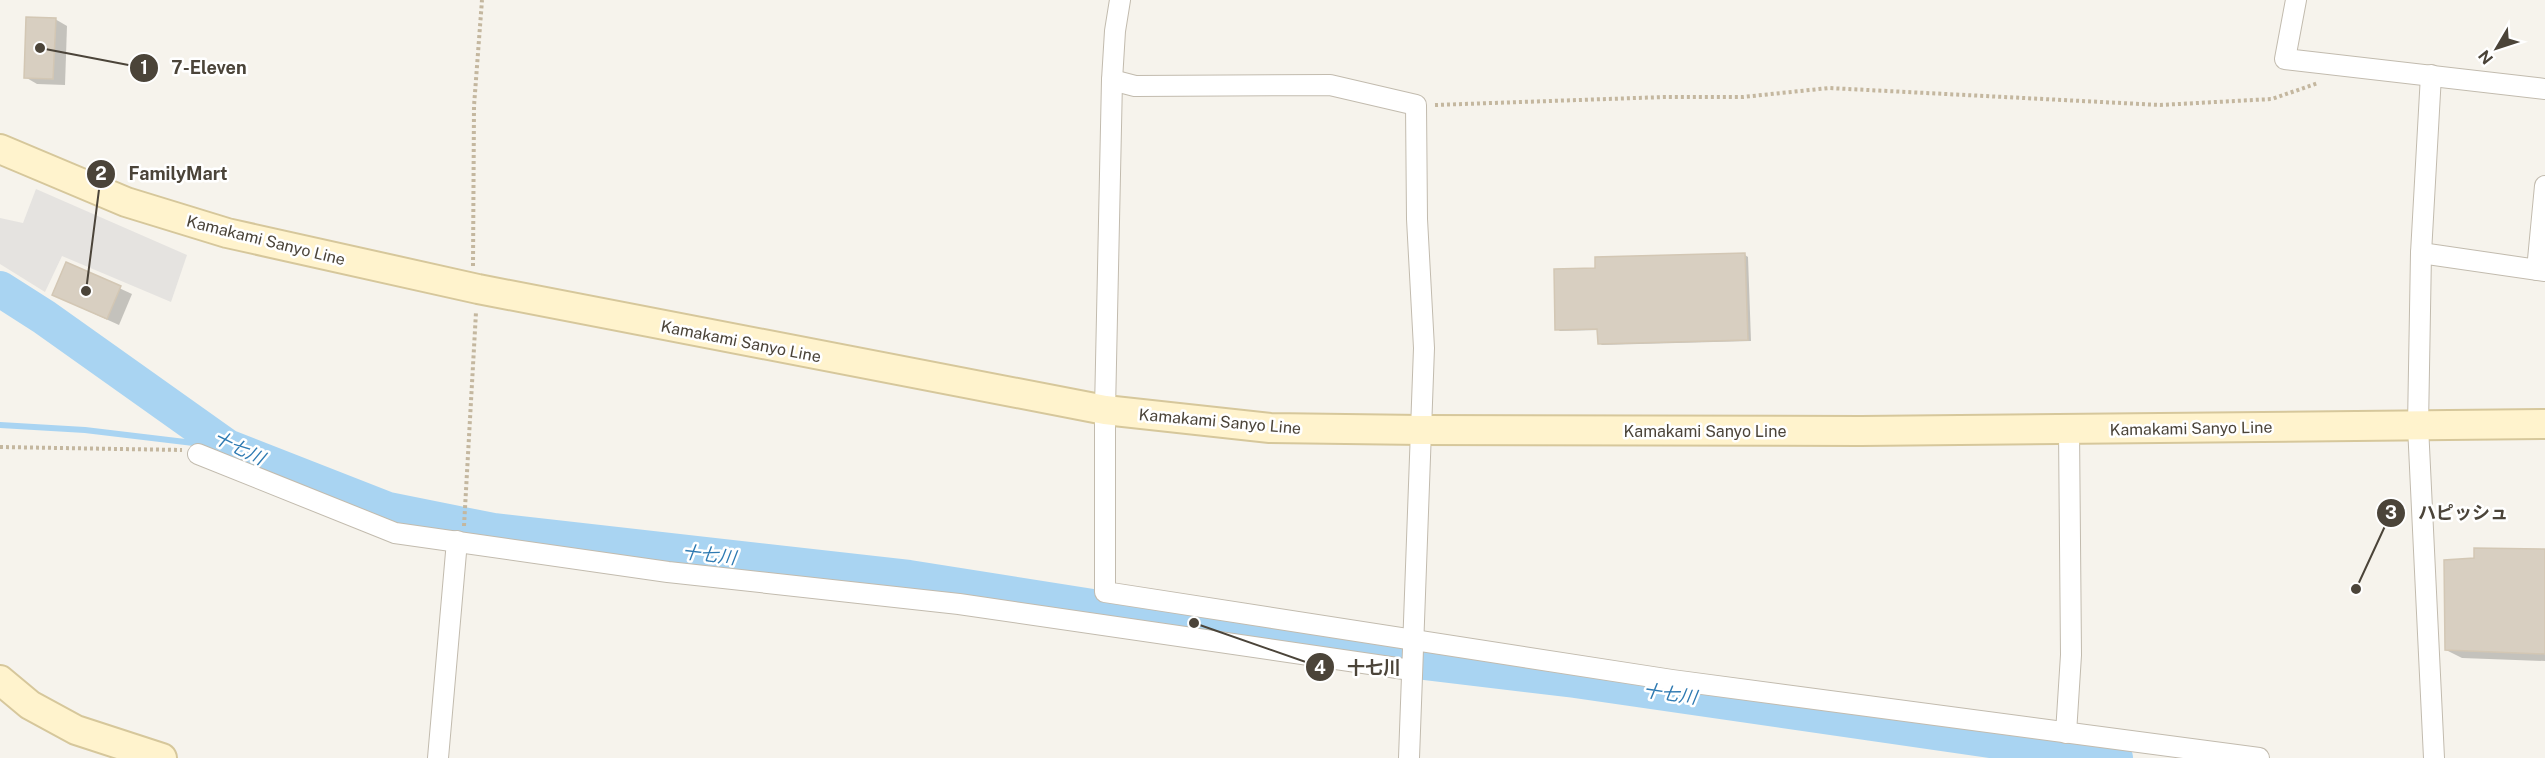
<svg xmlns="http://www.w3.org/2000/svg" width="2545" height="758" font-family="'Public Sans','Noto Sans JP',sans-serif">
	<rect width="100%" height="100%" fill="#f6f3ec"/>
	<path fill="#e5e3e0" d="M36 189 187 255 171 302 62 256 45 292 0 264V218L23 223Z"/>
	<g fill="#0003">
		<path d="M55 19 67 26 65 85 37 84 25 77Z"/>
		<path d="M1745 255 1748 257 1751 341 1602 345 1599 343V330L1560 331 1557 329 1597 269V258Z"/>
		<path d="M67 264 132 294 119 325 53 295Z"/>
		<path d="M2545 551V661L2462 658 2446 650Z"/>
	</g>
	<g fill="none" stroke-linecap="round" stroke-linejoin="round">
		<path stroke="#a9d4f2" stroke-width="6" d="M0 425 85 430 227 447"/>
		<path stroke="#a9d4f2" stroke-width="36" d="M0 289 44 317 227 447 388 510 493 531 909 578 1194 623 1382 657 1575 680 2115 758"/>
	</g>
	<g fill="#d8cfc1" stroke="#d3c7b4" stroke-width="1.5">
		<path d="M26 17 56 18 53 79 24 78Z"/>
		<path d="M1745 253 1748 340 1598 344 1597 329 1555 330 1554 269 1595 268V257Z"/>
		<path d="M66 262 121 286 107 319 52 295Z"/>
		<path d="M2474 548 2545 549V654L2445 650 2444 560 2474 558Z"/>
	</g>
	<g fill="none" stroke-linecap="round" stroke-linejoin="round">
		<g stroke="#c2bbae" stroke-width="22">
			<g id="street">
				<path d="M1120 0 1115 31 1112 80 1105 410V592L1672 680 2259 758"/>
				<path d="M2296 0 2285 59 2545 89"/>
				<path d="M2431 75 2421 253 2418 426 2434 758"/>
				<path d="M1112 80 1135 86 1330 85 1416 105 1417 219 1424 348 1409 758"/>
				<path d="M2421 253 2545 271"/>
				<path d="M2537 270 2545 186"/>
				<path d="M198 454 395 533 668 572 959 604 1411 670"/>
				<path d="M2066 733 2071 655 2069 429"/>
				<path d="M438 758 457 541"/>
			</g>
		</g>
		<g stroke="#d6c79b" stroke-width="32">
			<g id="secondary">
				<path d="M0 149 126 202 227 233 478 289 1105 410 1270 428 1421 430 1861 431 2545 424"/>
				<path d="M0 680 30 705 76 730 162 758"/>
			</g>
		</g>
		<g stroke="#c4b79f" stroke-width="4" stroke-dasharray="3 3" stroke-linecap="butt">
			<path d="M1435 105 1665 97H1743L1829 88 2160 105 2272 99 2318 83"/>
			<path d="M473 266 474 106 482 0"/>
			<path d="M0 447 182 450"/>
			<path d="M464 526 476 312"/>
		</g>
		<use href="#street" stroke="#fff" stroke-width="20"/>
		<use href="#secondary" stroke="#fff3cd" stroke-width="28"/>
	</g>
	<g text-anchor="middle" stroke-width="5" stroke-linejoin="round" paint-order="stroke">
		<g font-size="16" fill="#4b4439" stroke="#fff">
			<text transform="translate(266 240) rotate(14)" y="6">Kamakami Sanyo Line</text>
			<text transform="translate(741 341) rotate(11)" y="6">Kamakami Sanyo Line</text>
			<text transform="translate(1220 421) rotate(5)" y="6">Kamakami Sanyo Line</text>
			<text transform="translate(2191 428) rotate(-1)" y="6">Kamakami Sanyo Line</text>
			<text x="1705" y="437">Kamakami Sanyo Line</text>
		</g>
		<g font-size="18" font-style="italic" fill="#2e7ab2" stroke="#fff">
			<text transform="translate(239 448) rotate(26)" y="6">十七川</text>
			<text transform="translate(709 555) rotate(7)" y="6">十七川</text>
			<text transform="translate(1670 694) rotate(8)" y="6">十七川</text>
		</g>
	</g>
	<path fill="none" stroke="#4b4439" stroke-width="2" d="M40 48L144 68M86 291L101 174M2356 589L2391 513M1194 623L1320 667"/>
	<g fill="#4b4439" stroke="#fff" stroke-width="2">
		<circle cx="40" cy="48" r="6"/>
		<circle cx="86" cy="291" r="6"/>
		<circle cx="2356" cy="589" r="6"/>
		<circle cx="1194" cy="623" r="6"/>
		<circle cx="144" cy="68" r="15"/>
		<circle cx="101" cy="174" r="15"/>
		<circle cx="2391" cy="513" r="15"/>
		<circle cx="1320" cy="667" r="15"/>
	</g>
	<g font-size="18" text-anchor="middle" font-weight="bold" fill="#fff">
		<text x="144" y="74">1</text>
		<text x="101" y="180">2</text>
		<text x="2391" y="519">3</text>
		<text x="1320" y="674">4</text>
	</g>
	<g font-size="18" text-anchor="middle" font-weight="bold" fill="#4b4439" stroke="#fff" stroke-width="5" stroke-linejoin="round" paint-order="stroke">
		<text x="209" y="74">7-Eleven</text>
		<text x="178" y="180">FamilyMart</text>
		<text x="2463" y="519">ハピッシュ</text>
		<text x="1374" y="674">十七川</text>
	</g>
	<g transform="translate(2497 48) rotate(231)" stroke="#ffffff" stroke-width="4.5" paint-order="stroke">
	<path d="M0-4.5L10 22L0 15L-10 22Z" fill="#4b4439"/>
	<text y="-9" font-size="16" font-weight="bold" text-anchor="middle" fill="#4b4439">N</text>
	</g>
</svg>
